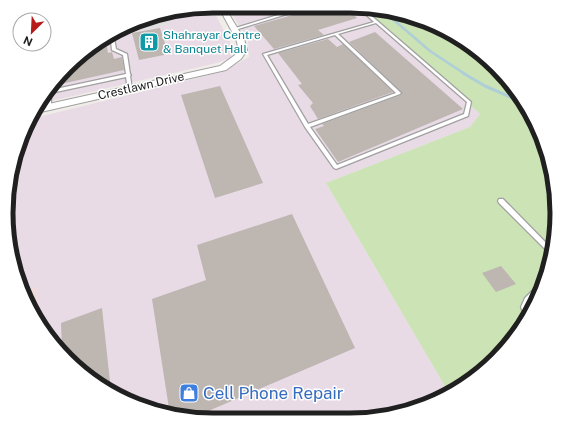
<svg xmlns="http://www.w3.org/2000/svg" width="563" height="426" font-family="'Public Sans',sans-serif">
	<rect width="100%" height="100%" fill="#f0ede8"/>
	<path fill="#eedbda" d="M38 285V322L23 291Z"/>
	<g fill="#e8dbe5">
		<path d="M211 6 233 48 231 58 217 63 38 104 66 67 109 34 159 13Z"/>
		<path d="M227 6H355L390 30 480 114 470 127 326 183 446 388 415 409 377 418H186L146 409 98 385 41 328 38 322V286L23 291 17 279 6 226 10 172 30 119 222 72 249 57 248 40Z"/>
	</g>
	<path fill="#cbe3b5" d="M355 6 404 13 476 49 522 98 553 173V254L522 328 503 347 446 388 326 183 470 127 480 114 390 30Z"/>
	<path fill="#e0e0e0" d="M165 12 170 25 128 33 127 27 159 13Z"/>
	<g fill="none" stroke-linecap="round" stroke-linejoin="round">
		<path stroke="#aeced8" stroke-width="2.5" d="M381 9 430 51 465 74"/>
		<path stroke="#aeced8" stroke-width="3" d="M463 73 485 86 524 103"/>
	</g>
	<g fill="#bdb6b1">
		<path d="M324 6H344L357 18 318 30 324 35 274 49 254 26Z"/>
		<path d="M160 28 167 50 163 51 164 55 139 60 132 33Z"/>
		<path d="M375 32 463 109 338 162 315 129 324 126 322 124 401 95 402 93 349 42Z"/>
		<path d="M105 37 108 53 112 52 114 59 122 57 124 70 52 86 66 67Z"/>
		<path d="M328 39 337 47 343 44 393 92 318 119 310 106 313 103 298 85 302 84 278 53Z"/>
		<path d="M220 86 263 183 215 198 181 95Z"/>
		<path d="M292 214 355 348 192 418 170 415 152 299 206 280 197 245Z"/>
		<path d="M501 266 516 284 496 292 482 273Z"/>
		<path d="M102 308 111 391 98 385 62 349 61 323Z"/>
	</g>
	<g fill="none" stroke-linecap="round" stroke-linejoin="round">
		<g stroke="#a1a1a1" stroke-width="2.5">
			<g id="service">
				<path d="M308 6H313L235 30 232 29Z"/>
				<path d="M357 6H360L471 102 468 116 336 169 334 168 305 127 263 54 374 22ZM376 23 467 102 464 114 337 165 310 127 400 94 401 93 338 34ZM335 35 396 93 308 124 267 55Z"/>
				<path d="M113 32 116 49 127 54 130 74 131 75 130 76 132 89 131 90H129L128 89 126 77 51 93V107L49 108H47V92L50 89 51 90 126 74 123 55 112 50 110 33Z"/>
				<path d="M499 199H503L553 250 552 256 499 203 498 201Z"/>
				<path d="M538 286H539L535 296 529 302 527 307 529 312 526 319 525 318 521 307 525 298 536 287Z"/>
			</g>
		</g>
		<g stroke="#a1a1a1" stroke-width="2">
			<path id="minor" d="M218 6H224L244 39 247 50 241 59 226 70 32 114 35 107 220 66 235 55 239 50 236 39Z"/>
		</g>
		<use href="#service" fill="#fff" fill-rule="evenodd"/>
		<use href="#minor" fill="#fff" fill-rule="evenodd"/>
	</g>
	<defs>
		<g id="building-square" transform="scale(1)"><rect x="-9" y="-9" width="18" height="18" rx="4" fill="#0f9aa8" stroke="#fff"/><path d="M-4-6H4V6H1V3H-1V6H-4ZM-2.5-4.3h1.7v1.8h-1.7ZM.8-4.3h1.7v1.8H.8ZM-2.5-1h1.7V.8h-1.7ZM.8-1h1.7V.8H.8Z" fill="#fff"/></g>
		<g id="shop-square" transform="scale(1)"><rect x="-9" y="-9" width="18" height="18" rx="4" fill="#3f7fe0" stroke="#fff"/><path d="M-5-2.5h2.3a2.7 3.5 0 0 1 5.4 0H5L5.5 6h-11ZM-1.5-2.5h3a1.5 2.3 0 0 0-3 0Z" fill="#fff"/></g>
	</defs>
	<g fill-rule="evenodd">
		<use href="#building-square" x="149" y="42"/>
		<use href="#shop-square" x="189" y="393"/>
	</g>
	<g text-anchor="middle" stroke-width="3" stroke-linejoin="round" paint-order="stroke">
		<g font-size="12" fill="#0d838f" stroke="#fff" text-anchor="start">
			<text x="163" y="39">Shahrayar Centre<tspan x="163" dy="14">&amp; Banquet Hall</tspan></text>
		</g>
		<g font-size="12" fill="#202020" stroke="#fff">
			<text transform="translate(141 86) rotate(-13)" y="4">Crestlawn Drive</text>
		</g>
		<g font-size="17" fill="#366cbe" stroke="#fff" text-anchor="start">
			<text x="203" y="399">Cell Phone Repair</text>
		</g>
	</g>
	<path d="M0 0H563V426H0ZM213 13H350A200 200 0 0 1 550 213V213A200 200 0 0 1 350 413H213A200 200 0 0 1 13 213V213A200 200 0 0 1 213 13Z" fill="#fff" fill-rule="evenodd"/>
	<path fill="none" stroke="#202020" stroke-width="5" d="M213 13H350A200 200 0 0 1 550 213V213A200 200 0 0 1 350 413H213A200 200 0 0 1 13 213V213A200 200 0 0 1 213 13Z"/>
	<g transform="translate(32 32) rotate(204)"><circle r="19" fill="#ffffff" stroke="#a6a6a6"/>
	<path d="M0-3L7 15L0 10L-7 15Z" fill="#b81919"/>
	<text y="-6" font-size="11" font-weight="bold" text-anchor="middle" fill="#202020">N</text>
	</g>
</svg>
